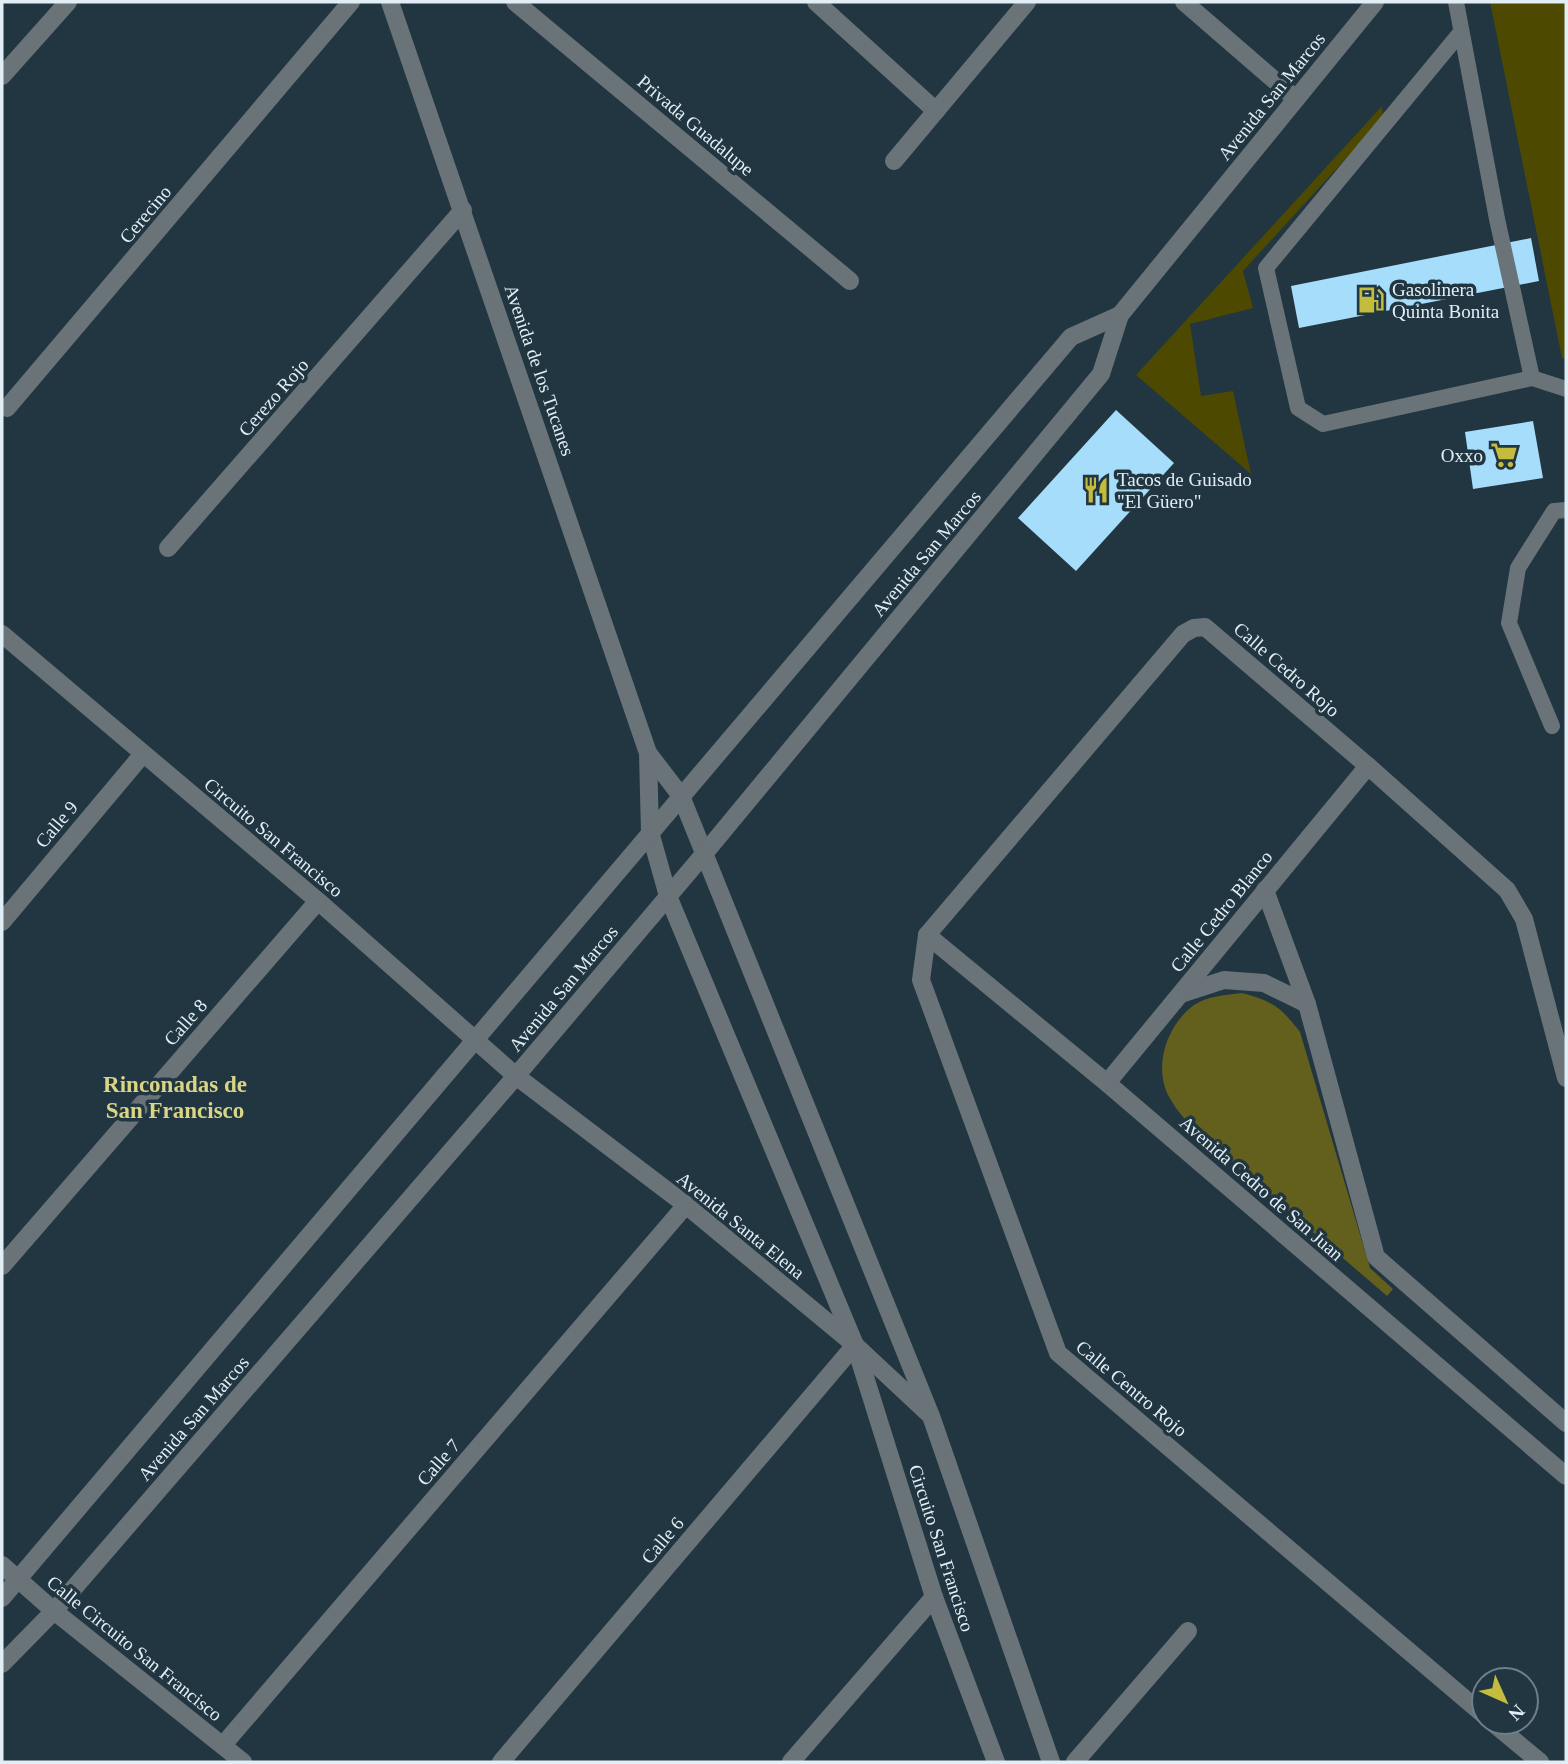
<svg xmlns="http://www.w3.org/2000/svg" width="1568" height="1764" font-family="Georgia,serif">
	<rect width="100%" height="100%" fill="#213641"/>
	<g fill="#4d4900">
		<path d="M1490 2H1565L1566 359 1562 358Z"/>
		<path d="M1382 106 1383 118 1243 271 1253 308 1190 324 1201 396 1233 391 1251 474 1136 375Z"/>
	</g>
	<path fill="#635f1c" d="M1242 993C1272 1001 1281 1007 1300 1032L1370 1268 1393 1289 1387 1296 1193 1129C1183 1117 1174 1107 1167 1093 1154 1063 1168 1024 1194 1005 1208 996 1225 995 1242 993Z"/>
	<g fill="#a6ddfb">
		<path d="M1531 238 1539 281 1299 328 1291 286Z"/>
		<path d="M1116 410 1174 463 1076 571 1018 518Z"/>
		<path d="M1533 421 1543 478 1473 489 1465 432Z"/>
	</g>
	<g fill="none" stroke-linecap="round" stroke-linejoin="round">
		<g stroke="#697378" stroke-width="16">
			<path d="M1456 2 1497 219 1532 378 1566 389"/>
			<path d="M1461 32 1266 268 1298 408 1323 424 1532 378"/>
			<path d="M1552 726 1509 623 1518 568 1554 511 1566 510"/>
		</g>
		<g stroke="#697378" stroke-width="18">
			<path d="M390 2 648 753 650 832 668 896 855 1345 934 1597 996 1762"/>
			<path d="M515 2 850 281"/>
			<path d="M816 2 936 111"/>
			<path d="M1184 2 1296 99"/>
			<path d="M2 76 68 2"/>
			<path d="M894 161 1027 2"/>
			<path d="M7 408 351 2"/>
			<path d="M168 548 463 210"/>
			<path d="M2 634 318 901 516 1076 686 1205 855 1345 931 1416"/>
			<path d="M648 753 681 796 931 1416 1051 1762"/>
			<path d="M1265 890 1307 1004 1376 1257 1566 1423"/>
			<path d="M2 922 143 754"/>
			<path d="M927 935 1183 634 1194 628 1205 627 1368 766 1507 890 1524 919 1566 1078"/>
			<path d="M927 935 921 980 1058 1353 1484 1715"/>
			<path d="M927 935 1107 1083 1566 1476"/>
			<path d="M1181 994 1224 980 1264 983 1307 1004"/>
			<path d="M1107 1083 1368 766"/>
			<path d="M2 1266 318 901"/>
			<path d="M2 1565 54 1611 243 1762"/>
			<path d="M2 1598 1071 337 1120 315"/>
			<path d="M2 1664 54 1611 516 1076 704 854 1101 374 1120 315 1375 2"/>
			<path d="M1492 1722 1540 1762"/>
			<path d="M223 1745 686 1205"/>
			<path d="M501 1762 855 1345"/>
			<path d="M791 1762 934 1597"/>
			<path d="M1075 1762 1188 1631"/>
		</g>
	</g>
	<defs>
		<g id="fuel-bare" transform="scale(2.1)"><path d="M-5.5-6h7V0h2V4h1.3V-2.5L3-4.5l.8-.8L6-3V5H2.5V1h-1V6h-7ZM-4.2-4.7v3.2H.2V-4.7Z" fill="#c4bc3e" stroke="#213641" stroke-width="2.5" paint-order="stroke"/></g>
		<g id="supermarket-bare" transform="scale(2.1)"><path d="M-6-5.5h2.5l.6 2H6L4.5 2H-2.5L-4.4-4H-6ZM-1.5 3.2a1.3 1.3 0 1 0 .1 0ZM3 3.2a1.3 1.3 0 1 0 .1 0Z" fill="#c4bc3e" stroke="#213641" stroke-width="2.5" paint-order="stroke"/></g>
		<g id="restaurant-bare" transform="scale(2.1)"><path d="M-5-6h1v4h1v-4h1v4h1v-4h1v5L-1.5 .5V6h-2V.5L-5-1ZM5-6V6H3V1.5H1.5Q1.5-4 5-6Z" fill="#c4bc3e" stroke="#213641" stroke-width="2.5" paint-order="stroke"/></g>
	</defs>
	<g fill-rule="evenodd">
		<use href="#fuel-bare" x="1371" y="300"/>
		<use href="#supermarket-bare" x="1504" y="455"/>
		<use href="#restaurant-bare" x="1096" y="490"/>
	</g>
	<g text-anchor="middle" stroke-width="7" stroke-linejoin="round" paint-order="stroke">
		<g font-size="19" fill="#e2eef6" stroke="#213641">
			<text transform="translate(1271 96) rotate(-51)" y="7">Avenida San Marcos</text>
			<text transform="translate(696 125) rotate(40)" y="7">Privada Guadalupe</text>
			<text transform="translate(145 214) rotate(-50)" y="7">Cerecino</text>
			<text transform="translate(540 370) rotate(71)" y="7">Avenida de los Tucanes</text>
			<text transform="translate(273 397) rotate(-49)" y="7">Cerezo Rojo</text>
			<text transform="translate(926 553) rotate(-50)" y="7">Avenida San Marcos</text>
			<text transform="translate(1287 669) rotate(41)" y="7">Calle Cedro Rojo</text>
			<text transform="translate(56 824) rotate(-50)" y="7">Calle 9</text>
			<text transform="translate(274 837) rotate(40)" y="7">Circuito San Francisco</text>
			<text transform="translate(1221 911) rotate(-51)" y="7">Calle Cedro Blanco</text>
			<text transform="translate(563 988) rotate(-50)" y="7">Avenida San Marcos</text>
			<text transform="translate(185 1022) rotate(-49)" y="7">Calle 8</text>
			<text transform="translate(1262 1188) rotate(41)" y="7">Avenida Cedro de San Juan</text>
			<text transform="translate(741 1225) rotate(39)" y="7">Avenida Santa Elena</text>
			<text transform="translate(1132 1388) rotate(40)" y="7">Calle Centro Rojo</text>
			<text transform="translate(193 1418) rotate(-49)" y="7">Avenida San Marcos</text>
			<text transform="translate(438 1462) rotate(-49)" y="7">Calle 7</text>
			<text transform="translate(662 1540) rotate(-50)" y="7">Calle 6</text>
			<text transform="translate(942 1548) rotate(72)" y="7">Circuito San Francisco</text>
			<text transform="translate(135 1648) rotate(39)" y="7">Calle Circuito San Francisco</text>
		</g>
		<g font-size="19" fill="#e2eef6" stroke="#213641" text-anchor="start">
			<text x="1392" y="296">Gasolinera<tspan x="1392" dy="22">Quinta Bonita</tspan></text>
			<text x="1483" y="462" text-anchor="end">Oxxo</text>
			<text x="1117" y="486">Tacos de Guisado<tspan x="1117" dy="22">"El Güero"</tspan></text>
		</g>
		<g font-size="23" font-weight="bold" fill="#d9d587" stroke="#213641">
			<text x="175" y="1092">Rinconadas de<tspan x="175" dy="26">San Francisco</tspan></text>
		</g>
	</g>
	<rect width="1568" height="1764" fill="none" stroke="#e2eef6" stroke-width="7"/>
	<g transform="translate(1505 1701) rotate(135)"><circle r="33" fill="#213641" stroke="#6e8089" stroke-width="2"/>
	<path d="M0-5L12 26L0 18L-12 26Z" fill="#c4bc3e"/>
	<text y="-10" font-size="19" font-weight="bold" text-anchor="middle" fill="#e2eef6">N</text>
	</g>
</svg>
